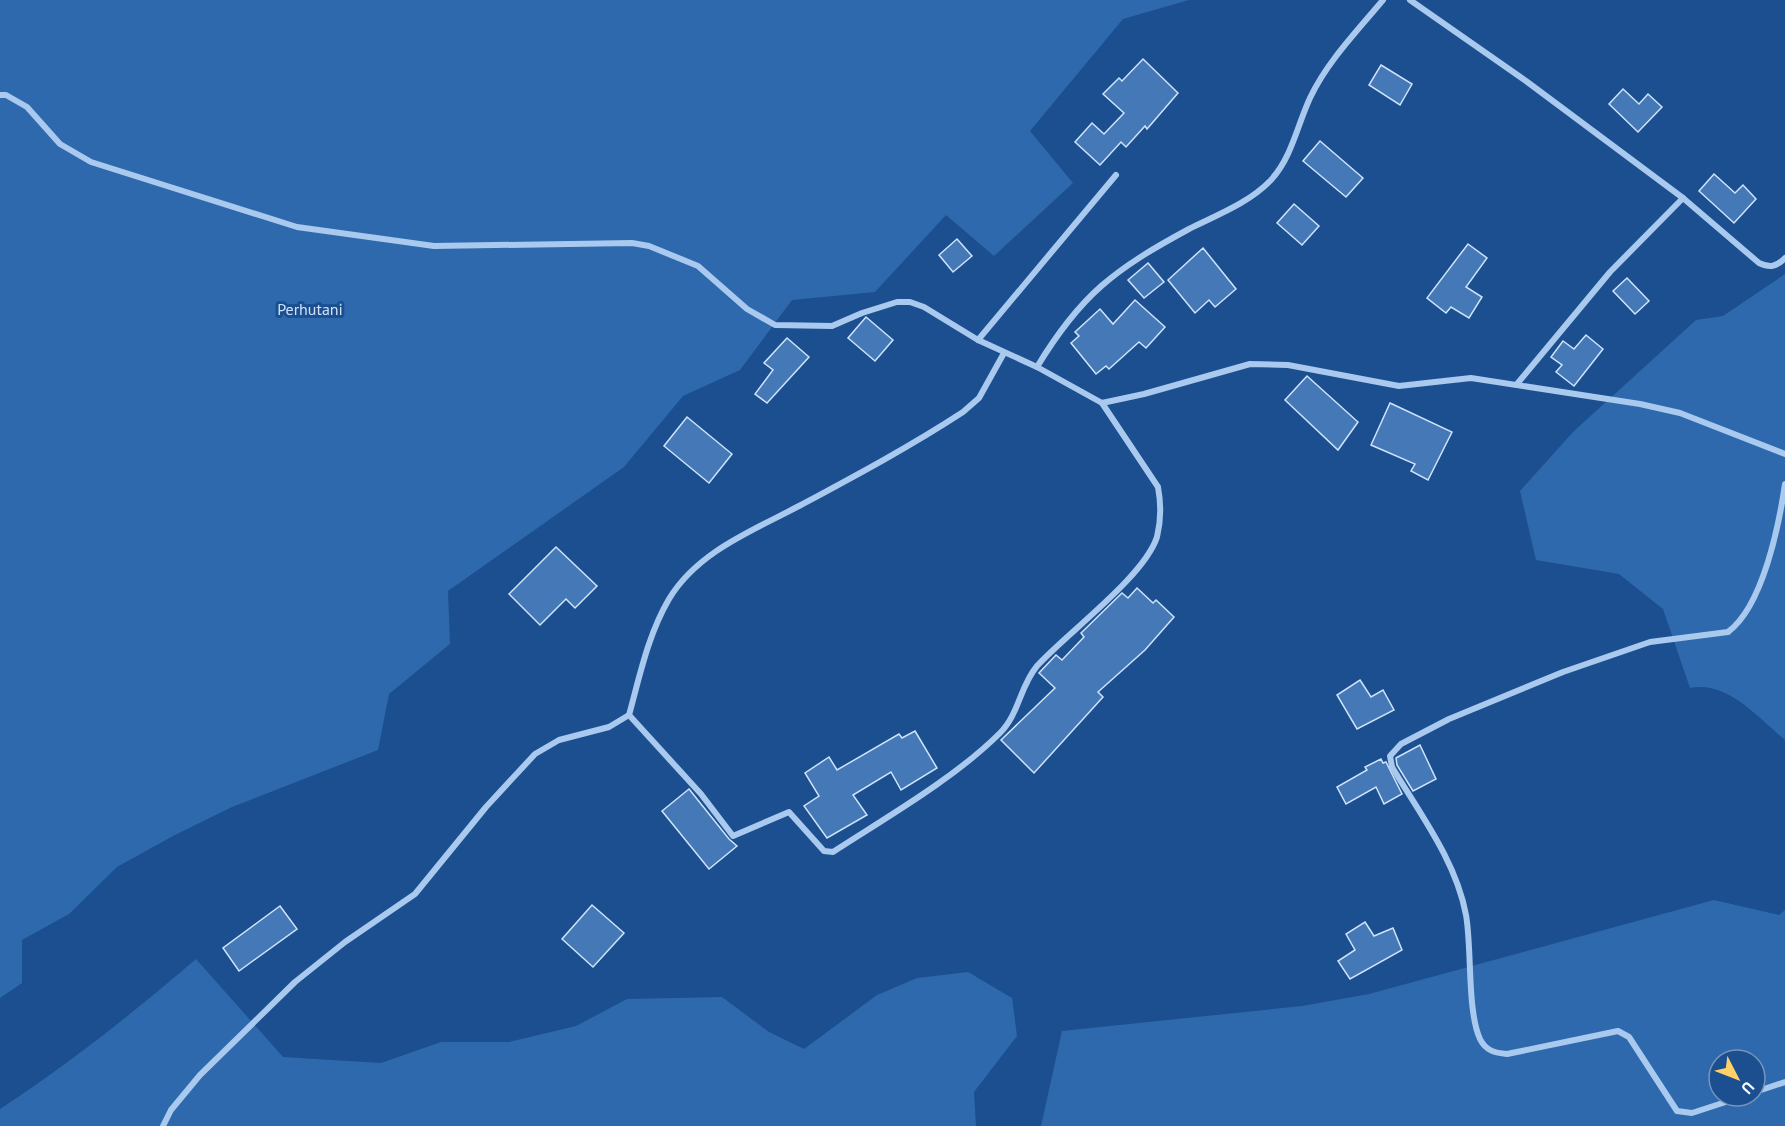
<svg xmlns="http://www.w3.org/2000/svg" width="1785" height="1126" font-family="'PT Sans',sans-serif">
	<rect width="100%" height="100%" fill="#1b4f8f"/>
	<g fill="#2e69ad" fill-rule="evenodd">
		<path d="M0 0H1189L1123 19 1030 131 1073 183 994 256 946 215 875 292 792 300 740 370 683 396 624 467 448 591 450 644 389 694 378 750 232 807 173 836 117 867 69 914 22 940V983L0 998Z"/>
		<path d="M1785 274V740C1757 717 1728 681 1690 688L1663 609 1619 574 1536 560 1520 491 1573 432 1696 320 1723 316Z"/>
		<path d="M1714 900 1779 915 1785 910V1126H1041L1062 1031 1302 1006 1369 994ZM1719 1060H1755V1096H1719Z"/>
		<path d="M196 959 283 1057 381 1063 441 1042H509L576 1026 627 999 722 997 769 1032 804 1049 877 995 917 978 968 972 1012 998 1017 1036 974 1092 976 1126H0V1109C70 1063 133 1013 196 959Z"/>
	</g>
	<g fill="#4478b7" stroke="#cfe3fa" stroke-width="1.5">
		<path d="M1143 59 1178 93 1147 129 1145 126 1126 147 1121 142 1100 165 1075 142 1092 123 1104 134 1124 113 1103 94 1119 78 1122 81Z"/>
		<path d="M1381 65 1412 84 1400 105 1369 85Z"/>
		<path d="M1623 89 1639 104 1648 94 1662 107 1638 132 1609 104Z"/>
		<path d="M1320 141 1363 178 1346 197 1303 161Z"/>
		<path d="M1714 174 1735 193 1743 185 1756 199 1734 223 1699 191Z"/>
		<path d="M1294 204 1319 226 1302 245 1277 223Z"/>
		<path d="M957 239 972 256 953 272 939 255Z"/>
		<path d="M1468 244 1487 258 1466 287 1482 297 1469 318 1451 307 1446 313 1427 298Z"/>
		<path d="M1203 248 1236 289 1215 307 1209 300 1195 313 1168 280Z"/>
		<path d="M1148 263 1164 282 1144 298 1128 280Z"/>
		<path d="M1627 278 1649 301 1635 314 1613 291Z"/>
		<path d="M1135 300 1165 327 1146 348 1139 342 1109 369 1106 366 1096 374 1071 343 1079 336 1075 332 1100 309 1113 324Z"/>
		<path d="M866 317 893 340 875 361 848 338Z"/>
		<path d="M1586 335 1603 349 1574 386 1556 372 1562 365 1551 357 1563 341 1574 349Z"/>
		<path d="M787 338 809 357 767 403 755 394 773 370 764 363Z"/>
		<path d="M1307 376 1358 422 1338 450 1285 400Z"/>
		<path d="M1390 403 1452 432 1428 480 1411 471 1415 464 1371 445Z"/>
		<path d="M687 417 732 454 709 483 664 446Z"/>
		<path d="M556 547 597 586 575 608 566 599 540 625 509 594Z"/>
		<path d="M1137 588 1153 603 1156 600 1174 617 1145 650 1098 692 1103 697 1034 773 1001 740 1055 688 1039 673 1056 655 1062 660 1084 637 1081 633 1122 593 1128 598Z"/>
		<path d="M1360 680 1371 697 1383 690 1394 710 1357 729 1337 695Z"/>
		<path d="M915 731 937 768 901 790 891 772 853 795 867 815 827 838 804 806 819 796 805 773 829 757 837 770 899 734 902 738Z"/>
		<path d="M1420 745 1436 779 1413 791 1397 765 1396 758Z"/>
		<path d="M1381 759 1383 763 1386 762 1402 794 1384 804 1376 787 1346 804 1337 787 1367 770 1365 767Z"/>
		<path d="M689 789 729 839 737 846 709 869 662 811Z"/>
		<path d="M592 905 624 933 593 967 562 939Z"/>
		<path d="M280 906 297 929 239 971 223 948Z"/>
		<path d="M1365 922 1374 936 1393 928 1402 950 1350 979 1338 961 1355 950 1346 934Z"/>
	</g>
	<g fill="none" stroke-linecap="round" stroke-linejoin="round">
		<g stroke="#a9c9ee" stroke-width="6">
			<path d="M1410 0 1526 81 1683 198 1759 263C1770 268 1776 267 1785 258"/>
			<path d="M0 95H6L27 107 60 144 91 162 297 227 434 246 632 243 649 246 698 266 747 309 775 325 832 326 862 313 897 302H910L924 307 978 340 1037 367 1102 403 1144 394 1250 364 1288 365 1399 386 1471 378 1640 404 1680 413 1785 454"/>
			<path d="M978 340 1116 175"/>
			<path d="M1037 367C1081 294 1115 269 1189 229 1217 215 1249 203 1271 180 1292 157 1297 126 1310 98 1327 62 1357 31 1383 0"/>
			<path d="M1517 384 1610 272 1683 198"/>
			<path d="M629 715 701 794 733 836 789 812 824 851 833 852C887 817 955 778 1000 733 1019 714 1020 686 1037 666 1067 633 1144 577 1157 537 1161 521 1161 503 1158 487L1102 403"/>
			<path d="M1755 1092 1785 1082"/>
			<path d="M1744 1096 1692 1113 1677 1111 1629 1037 1618 1031 1507 1054C1495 1053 1486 1051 1480 1039 1467 1011 1472 948 1466 915 1456 861 1420 814 1392 767L1390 756 1401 744 1449 719 1563 672 1650 642 1728 632C1763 606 1779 525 1785 484"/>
			<path d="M163 1126 171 1110 200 1075 295 982 345 942 415 894 486 807 535 754 559 740 609 727 629 715C640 675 648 635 669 599 698 551 754 530 801 505 855 476 911 446 963 412L979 398 1004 353"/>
		</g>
	</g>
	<g text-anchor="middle" stroke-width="6" stroke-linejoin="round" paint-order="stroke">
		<g font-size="16" fill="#cfe3fa" stroke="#1b4f8f">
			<text x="310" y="315">Perhutani</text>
		</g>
	</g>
	<g transform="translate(1737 1078) rotate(132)"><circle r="28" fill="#1b4f8f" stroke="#7695bc" stroke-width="1.5"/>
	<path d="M0-4.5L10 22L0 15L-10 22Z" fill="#ffd166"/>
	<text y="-9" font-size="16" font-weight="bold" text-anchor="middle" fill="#ffffff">U</text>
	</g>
</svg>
